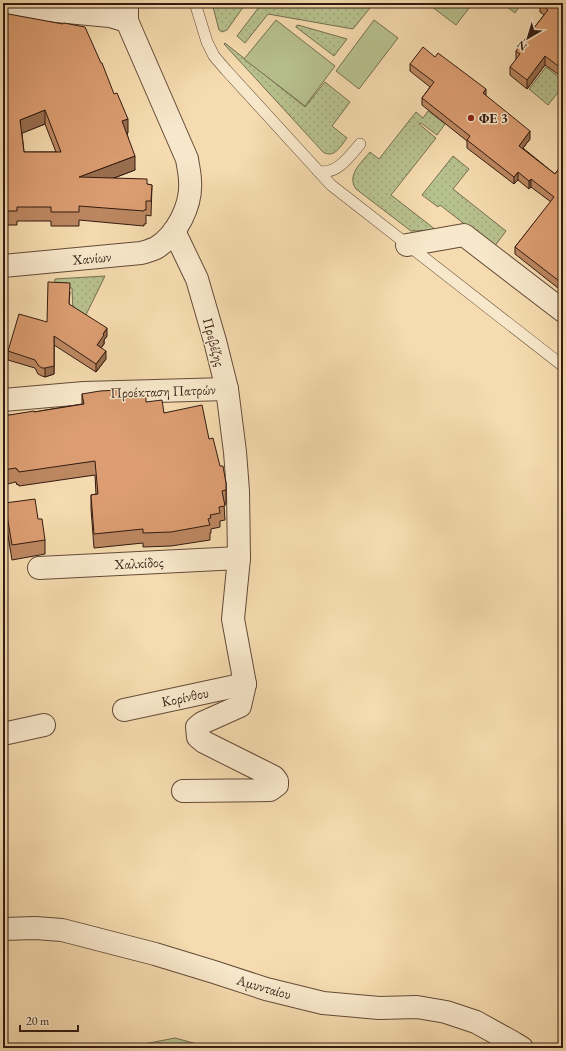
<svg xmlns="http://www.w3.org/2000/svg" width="566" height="1051" font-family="'EB Garamond',serif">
	<defs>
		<pattern id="green-dots" width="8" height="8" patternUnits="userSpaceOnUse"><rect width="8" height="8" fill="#b7c18e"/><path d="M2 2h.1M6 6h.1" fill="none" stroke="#9ea579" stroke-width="1.8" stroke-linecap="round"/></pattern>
		<pattern id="forest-firs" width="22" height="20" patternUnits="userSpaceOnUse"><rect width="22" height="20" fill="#b7c18e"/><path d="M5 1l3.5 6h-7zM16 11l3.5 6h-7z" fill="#9ea579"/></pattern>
	</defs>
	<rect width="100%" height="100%" fill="#f5dbaf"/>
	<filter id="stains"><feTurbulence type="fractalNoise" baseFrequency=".005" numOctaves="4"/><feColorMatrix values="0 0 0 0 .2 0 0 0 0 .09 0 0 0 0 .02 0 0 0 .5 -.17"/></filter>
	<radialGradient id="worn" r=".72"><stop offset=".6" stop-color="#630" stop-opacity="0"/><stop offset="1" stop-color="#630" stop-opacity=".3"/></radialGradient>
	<g fill="url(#green-dots)" stroke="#756e50">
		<path d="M212 3H246L227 30 222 32 219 30Z"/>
		<path d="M262 3H274L298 6 310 5 320 3H374L353 29 268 14 245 43 237 36Z"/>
		<path d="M502 3H522L515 13Z"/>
		<path d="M298 25 347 39 334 56 296 27V26Z"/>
		<path d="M225 43 305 107 325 82 350 102 332 126 347 138C341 146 334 159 323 152L224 44Z"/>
		<path d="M546 67 560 78 563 75V86L548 105 529 89Z"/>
		<path d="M428 111 445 124 437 135 421 123 419 124 436 138 391 195 436 230 411 231 356 189C346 175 362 162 370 152L379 159 416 112 423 118Z"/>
		<path d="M453 156 469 169 453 189 506 231 494 247 440 205 438 207 422 195Z"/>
		<path d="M105 276 83 321 73 312 72 288H54L55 279Z"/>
	</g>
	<path fill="url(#forest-firs)" stroke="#756e50" d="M175 1038 212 1048H123Z"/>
	<g fill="#b7c18e" stroke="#756e50">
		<path d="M427 3H473L456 25Z"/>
		<path d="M276 20 335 66 305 106 244 59Z"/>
		<path d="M374 20 398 38 359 89 336 71Z"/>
	</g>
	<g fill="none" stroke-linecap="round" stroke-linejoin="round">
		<g stroke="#644b38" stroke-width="12">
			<g id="service">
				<path d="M195 3 207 42 214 56 226 70 331 185 563 366"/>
				<path d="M318 171C336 176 350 156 360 144"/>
			</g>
		</g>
		<g stroke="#644b38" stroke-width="24">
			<g id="minor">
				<path d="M3 6 110 16 127 21"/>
				<path d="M174 231 197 279 215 341 227 389 235 452 238 491 239 558 233 619 245 684 240 706 202 723 197 727 198 737 204 742 274 777 277 781V785L270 790 183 791"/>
				<path d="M407 245 464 235 563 311"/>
				<path d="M3 400 84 393 227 389"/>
				<path d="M39 568 239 558"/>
				<path d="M124 710 245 684"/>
				<path d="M3 734 44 725"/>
				<path d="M3 929 35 928 62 930 155 954 214 972 266 989 323 1003 379 1008 417 1007 446 1012 476 1022 514 1043 522 1048"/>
			</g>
		</g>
		<g stroke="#644b38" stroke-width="24">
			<path id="tertiary" d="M3 266 141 253C146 252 151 250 156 248 177 235 192 205 190 181 190 174 188 166 187 159L127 21V3"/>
		</g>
		<use href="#service" stroke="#f8e8cb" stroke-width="11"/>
		<use href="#minor" stroke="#f8e8cb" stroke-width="22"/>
		<use href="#tertiary" stroke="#f8e8cb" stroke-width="22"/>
	</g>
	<g fill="#bc8761" stroke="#331b11" fill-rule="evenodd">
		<path d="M540 3H563V75L562 77 545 65 527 89 510 75V67L516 60V51L544 15 540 12Z"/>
		<path d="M3 13 128 133H127L135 170 114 178 147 184 152 185 151 216 146 215V224H144V226L79 220V226H51V221H17V225H3ZM45 124 56 152H24L22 133Z"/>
		<path d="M410 64 486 96 530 139 523 148 555 174 563 163V292L515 254V247L551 202 531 187 529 189 518 180 514 184 467 148V141L422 105V98L430 87 410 71Z"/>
		<path d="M70 292 69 304 107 336 104 340V344L101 348 106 359 96 372 54 345V374L45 377 42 376 38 374 35 368 8 360V351L47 322Z"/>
		<path d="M82 394 120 397 146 402 164 413 209 439 226 483V504L224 505 225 520 220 521V527L211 529V533H210V540L171 546 143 547V543L94 548 91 509V495L96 494 95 475 19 486 18 484 17 485 16 482 3 485V416L34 412 82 404Z"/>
		<path d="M5 503 45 540V554L12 560 5 517Z"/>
	</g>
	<g fill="#996e4f" stroke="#331b11">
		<path d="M545 56V65L527 89V80Z"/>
		<path d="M563 67V75L562 77V69Z"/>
		<path d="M486 89V97L483 93Z"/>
		<path d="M45 110V124L20 134V120Z"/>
		<path d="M128 119V133L122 135V121Z"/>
		<path d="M530 131V139L519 153V146Z"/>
		<path d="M135 156V170L79 191V177Z"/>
		<path d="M518 172V180L514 184V177Z"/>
		<path d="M531 179V187L529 189V181Z"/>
		<path d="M107 328V336L104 340V344L97 353V345L103 334Z"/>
		<path d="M54 336V374L45 377V368Z"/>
		<path d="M106 351V359L96 372V364Z"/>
	</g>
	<g fill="#db9d71" stroke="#331b11" fill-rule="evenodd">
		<path d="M540 3H563V67L562 69 545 56 527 80 510 67 520 54 516 51 548 10Z"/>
		<path d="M3 13 63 24 64 23 85 27 101 63H102L114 94 117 93 128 119 122 121 135 156 79 177 147 179V184L152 185 151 201H146V210H144V211L79 206V212H51V207H17V211H3ZM45 110 61 152H24L20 120Z"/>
		<path d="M423 47 435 57 438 53 486 89 483 93 530 131 519 146 555 174 563 163V284L515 247 554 197 531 179 529 181 518 172 514 177 467 140 470 136 422 98 434 82 410 64Z"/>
		<path d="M48 282 70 283 69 304 107 328 103 334 104 335 97 345 106 351 96 364 54 336V366L45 368H42L38 365 35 360 8 351 19 314 47 322Z"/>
		<path d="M118 390 120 397 146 395V402L162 400 164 413 202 405 209 439 213 438 220 466H223L226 483V490L222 491 225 506 219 507 220 513 210 515 211 518 208 519 210 525 171 532 143 533V529L94 534 91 495 98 494 95 461 19 472 18 470H17L16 468 3 470V416L34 411V412L84 404 82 394 100 391Z"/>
		<path d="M35 499 38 519H42L45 540 12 545 5 503Z"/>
	</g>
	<circle fill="#8f2418" stroke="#f8e8cb" stroke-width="1.5" cx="471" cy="118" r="4"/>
	<g text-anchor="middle" stroke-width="3" stroke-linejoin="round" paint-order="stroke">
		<g font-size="14" font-weight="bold" fill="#331b11" stroke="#f8e8cb" text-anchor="start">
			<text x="479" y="123">ΦΕ 3</text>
		</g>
		<g font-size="14" fill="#331b11" stroke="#f8e8cb">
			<text transform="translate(92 258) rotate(-5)" y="5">Χανίων</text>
			<text transform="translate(214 342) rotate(75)" y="5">Πρεβέζης</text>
			<text transform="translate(163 391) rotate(-2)" y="5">Προέκταση Πατρών</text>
			<text transform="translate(139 563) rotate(-3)" y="5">Χαλκίδος</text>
			<text transform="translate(185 697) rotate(-12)" y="5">Κορίνθου</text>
			<text transform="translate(264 987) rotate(16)" y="5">Αμυνταίου</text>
		</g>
	</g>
	<rect width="566" height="1051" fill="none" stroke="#f5dbaf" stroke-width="16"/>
	<rect x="4" y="4" width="558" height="1043" fill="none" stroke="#331b11" stroke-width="2"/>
	<rect x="8" y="8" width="550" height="1035" fill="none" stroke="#331b11"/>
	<g transform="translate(528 38) rotate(218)" stroke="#f8e8cb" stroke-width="3" paint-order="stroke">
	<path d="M0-3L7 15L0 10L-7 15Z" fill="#331b11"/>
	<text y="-6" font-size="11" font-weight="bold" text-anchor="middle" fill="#331b11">N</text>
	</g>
	<path d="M20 1025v6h58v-6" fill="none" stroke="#331b11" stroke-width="2"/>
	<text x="26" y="1025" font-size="12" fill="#331b11" stroke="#f8e8cb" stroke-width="3" paint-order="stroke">20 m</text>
	<rect width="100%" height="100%" filter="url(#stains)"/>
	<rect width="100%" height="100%" fill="url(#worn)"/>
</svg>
